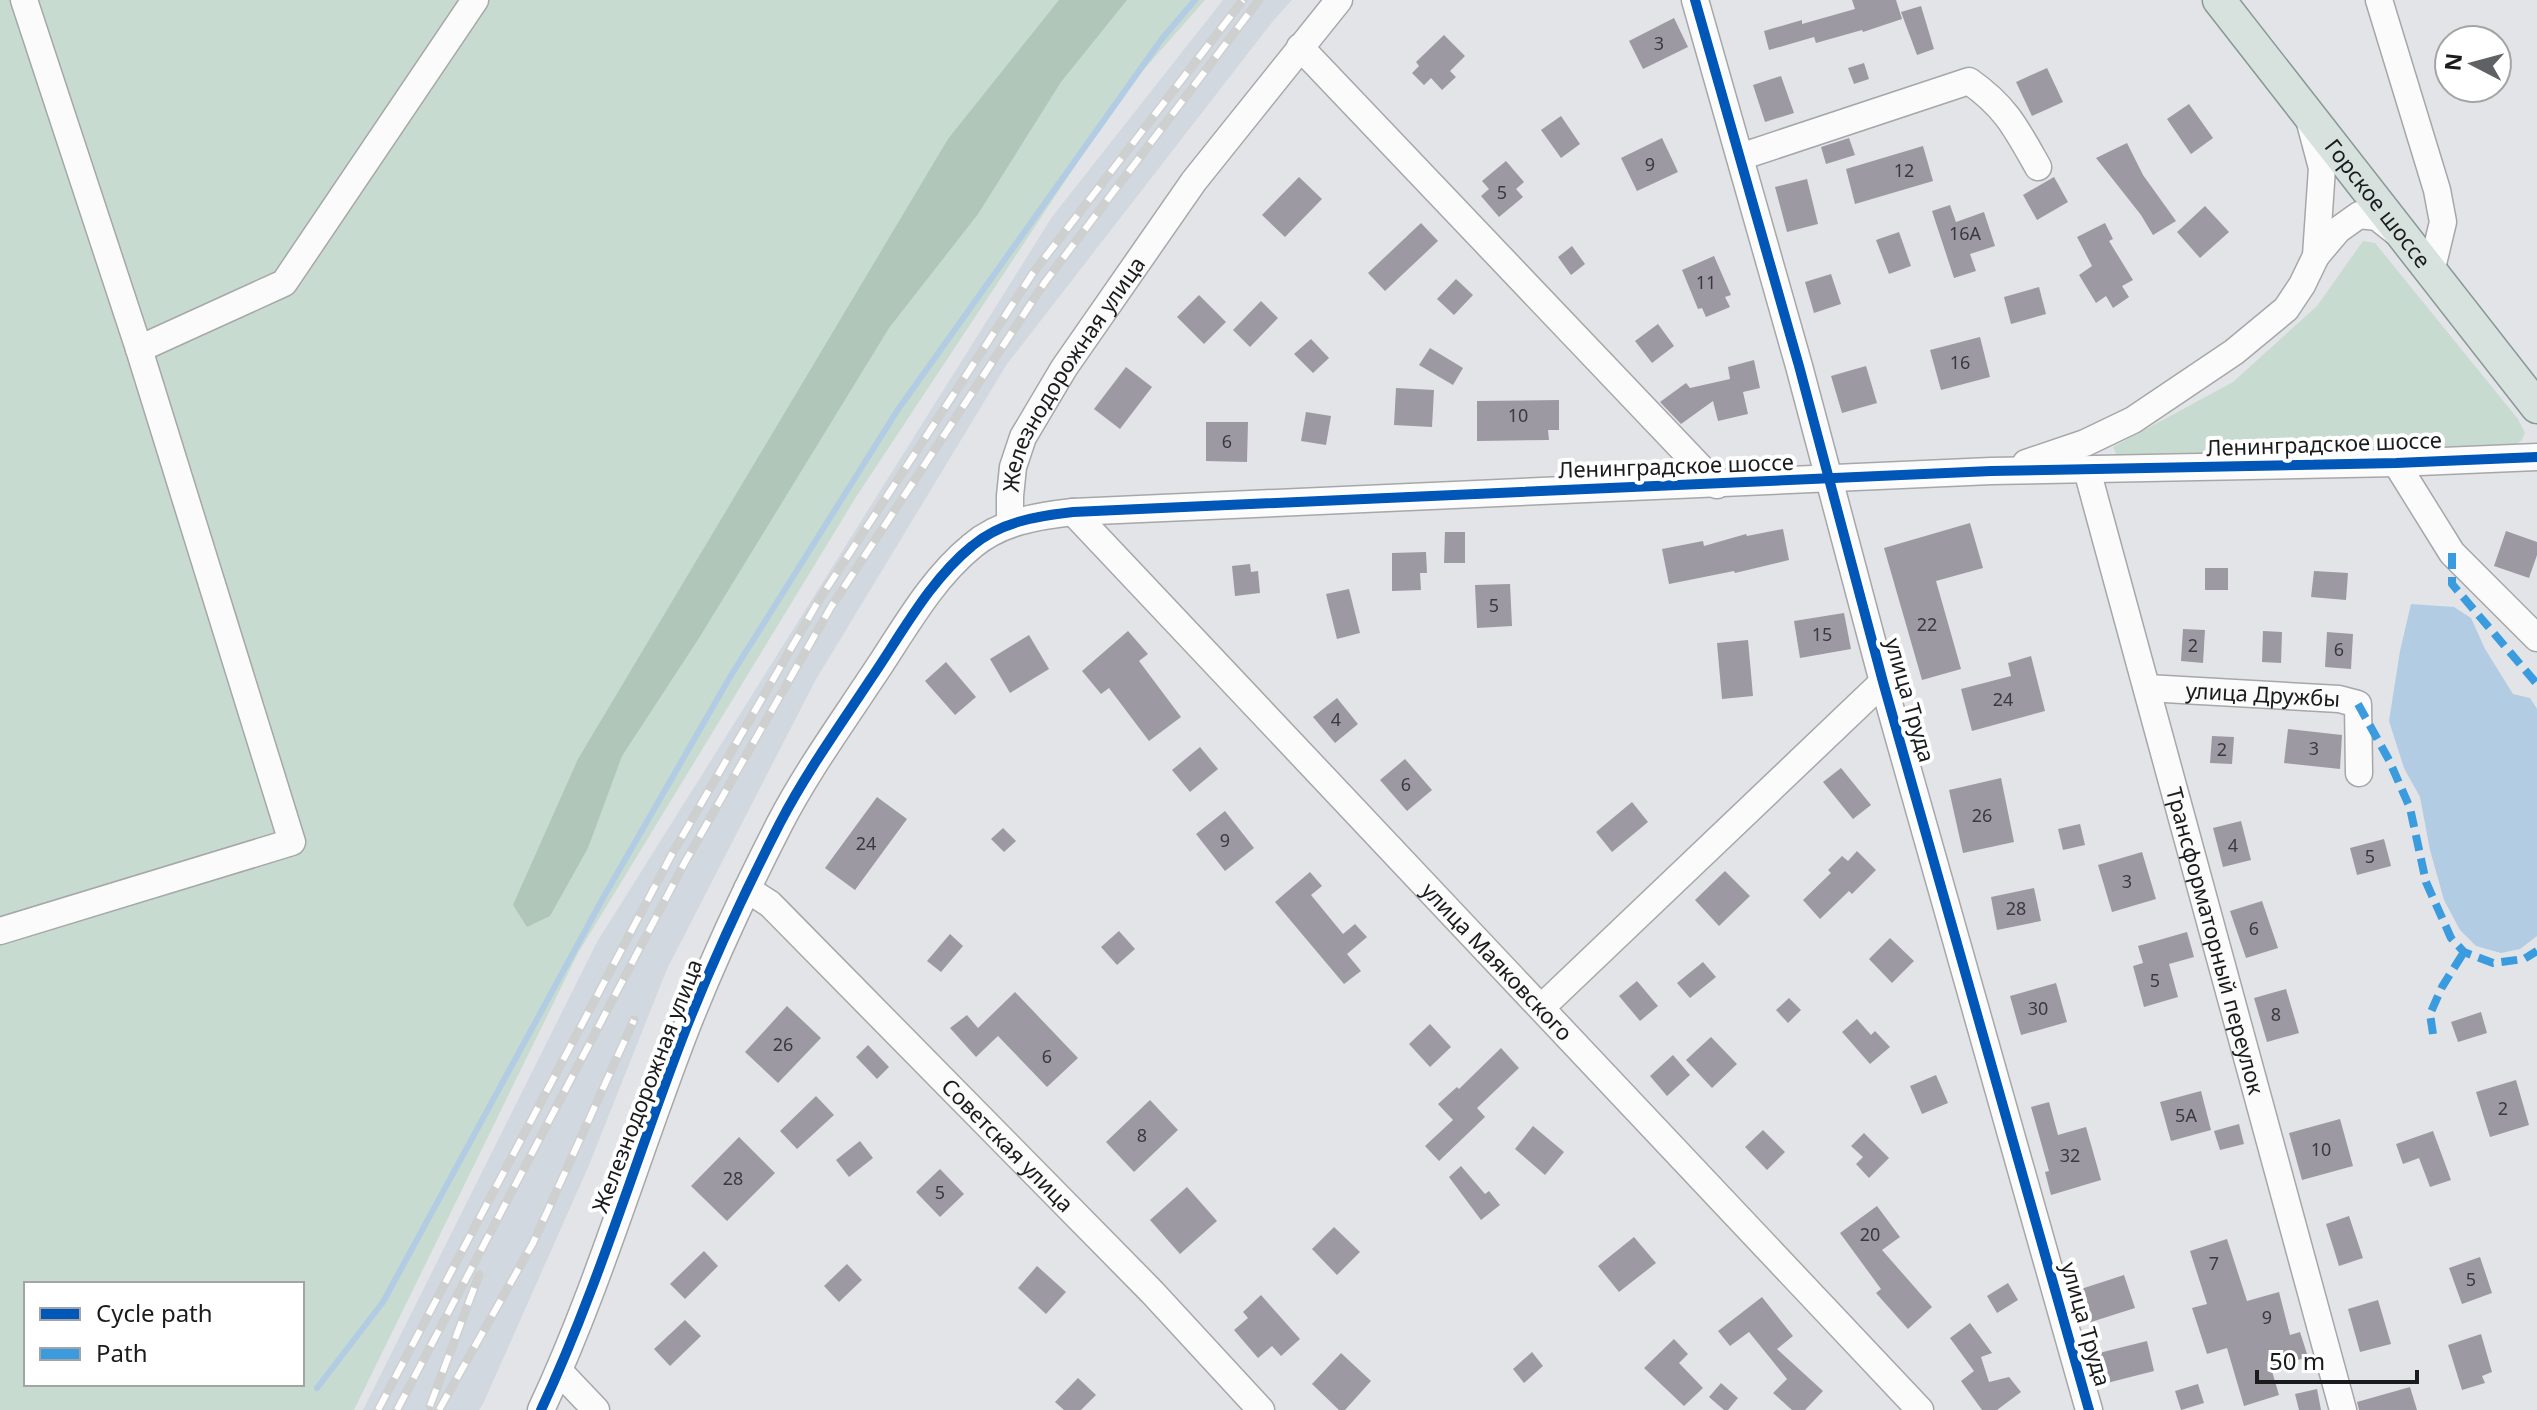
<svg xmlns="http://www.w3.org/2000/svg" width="2537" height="1410" font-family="'Noto Sans',sans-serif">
	<rect width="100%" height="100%" fill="#e2e4e7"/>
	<path fill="#d2d8df" d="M1223 0H1292L1273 21 1007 364 815 681 667 969 589 1165 483 1404 479 1410H363L597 942 1052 217Z"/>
	<g fill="#c8dbd0" fill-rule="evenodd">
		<path d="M0 0H1205L1124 92 856 497 578 953 354 1410H0ZM26 1284H302V1384H26Z"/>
		<path d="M2363 241 2375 243 2518 419 2525 433 2521 441 2514 445 2117 456 2113 447 2233 382 2317 306Z"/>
	</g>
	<path fill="#afc6b8" d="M1059 0H1127L1061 82 978 214 889 328 699 638 622 756 588 848 550 916 527 927 513 905 578 759 948 139Z"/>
	<path fill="#b2cce4" d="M2411 604 2454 607 2471 618 2485 649 2513 694 2530 698 2537 709V936L2520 949 2501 953 2476 946 2460 930 2444 900 2430 850 2420 797 2404 768 2389 721 2400 651Z"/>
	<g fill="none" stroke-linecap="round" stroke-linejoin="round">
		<path stroke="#b2cce4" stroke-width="6" d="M317 1388 383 1302 603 898 730 677 897 411 1161 40 1195 0"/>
	</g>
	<g fill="#9c99a2">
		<path d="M1852 0H1896L1902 19 1863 32 1862 30 1816 43 1814 37 1769 50 1764 31 1802 20V24L1855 9Z"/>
		<path d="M1921 6 1934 49 1917 55 1901 12Z"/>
		<path d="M1674 18 1688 47 1643 69 1629 41Z"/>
		<path d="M1444 35 1465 56 1450 71 1456 77 1442 90 1431 78 1424 85 1412 73 1419 66 1416 62Z"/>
		<path d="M1864 63 1869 79 1854 84 1848 68Z"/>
		<path d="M2047 68 2063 102 2032 116 2016 82Z"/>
		<path d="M1781 76 1794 113 1765 122 1753 85Z"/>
		<path d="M2189 104 2213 138 2191 154 2167 119Z"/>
		<path d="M1561 116 1580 144 1561 158 1541 130Z"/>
		<path d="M1662 138 1678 172 1637 191 1621 158Z"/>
		<path d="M1849 138 1855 155 1826 164 1821 147Z"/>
		<path d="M2127 143 2143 175 2176 221 2153 235 2141 215 2096 158Z"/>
		<path d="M1923 146 1933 181 1855 204 1846 169Z"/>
		<path d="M1506 161 1524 182 1516 189 1523 197 1499 217 1481 196 1489 189 1482 181Z"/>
		<path d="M1299 177 1322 199 1285 237 1262 215Z"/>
		<path d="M2054 177 2068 202 2037 220 2023 195Z"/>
		<path d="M1807 179 1818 224 1787 232 1775 187Z"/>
		<path d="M1950 205 1956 222 1984 212 1995 246 1970 254 1976 271 1954 278 1932 211Z"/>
		<path d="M2205 206 2229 232 2200 258 2177 232Z"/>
		<path d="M1421 223 1438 241 1385 291 1368 273Z"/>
		<path d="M2105 223 2113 239 2109 241 2133 280 2122 286 2129 297 2113 308 2106 296 2096 303 2079 275 2092 266 2077 237Z"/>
		<path d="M1899 232 1911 266 1889 274 1876 240Z"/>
		<path d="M1572 246 1585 264 1571 275 1558 257Z"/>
		<path d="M1714 256 1731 295 1725 297 1730 307 1706 317 1702 308 1698 309 1682 270Z"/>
		<path d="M1831 274 1841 304 1814 313 1805 282Z"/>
		<path d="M1456 279 1473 295 1454 315 1437 299Z"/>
		<path d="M2039 287 2046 314 2011 324 2004 297Z"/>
		<path d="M1199 295 1226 322 1204 344 1177 317Z"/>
		<path d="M1261 301 1278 318 1250 347 1233 330Z"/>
		<path d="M1658 324 1674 346 1652 363 1635 341Z"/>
		<path d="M1980 337 1990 377 1941 390 1930 350Z"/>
		<path d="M1311 339 1329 358 1313 373 1294 354Z"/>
		<path d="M1430 348 1463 368 1453 385 1419 365Z"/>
		<path d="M1754 360 1760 388 1743 392 1748 414 1718 421 1713 401 1681 424 1660 402 1686 383 1690 388 1730 379 1728 367Z"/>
		<path d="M1866 366 1877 403 1842 413 1831 376Z"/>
		<path d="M1126 367 1152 387 1120 429 1094 409Z"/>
		<path d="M1396 388 1434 390 1432 427 1394 425Z"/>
		<path d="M1559 400V430H1548L1549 440 1477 441V401Z"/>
		<path d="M1306 412 1331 416 1326 445 1301 441Z"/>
		<path d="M1206 422H1248L1247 462 1206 461Z"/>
		<path d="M1970 523 1983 568 1936 581 1961 669 1922 680 1884 548Z"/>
		<path d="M1783 529 1789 560 1735 573 1734 571 1669 584 1662 549 1703 541 1704 546 1746 534 1747 536Z"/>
		<path d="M2506 531 2537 542V555L2529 578 2494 566Z"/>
		<path d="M1445 532H1465V563H1444Z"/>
		<path d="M1426 552 1427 573H1420L1421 590 1392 591V553Z"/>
		<path d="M1250 564 1251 572 1258 571 1260 593 1235 596 1232 566Z"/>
		<rect x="2205" y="568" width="23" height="22"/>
		<path d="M2314 571 2348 573 2346 600 2311 597Z"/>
		<path d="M1510 584 1512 626 1477 628 1475 585Z"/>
		<path d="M1349 589 1360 633 1337 639 1326 594Z"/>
		<path d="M1844 613 1851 649 1800 658 1794 621Z"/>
		<path d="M2183 629 2205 630 2203 663 2181 661Z"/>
		<path d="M1128 631 1148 654 1139 661 1181 717 1149 741 1109 688 1101 694 1082 671Z"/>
		<path d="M2263 631 2282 632 2281 663 2262 662Z"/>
		<path d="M2327 632 2353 634 2351 669 2325 667Z"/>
		<path d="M1029 635 1049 669 1010 693 990 659Z"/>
		<path d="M1748 640 1753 696 1722 699 1717 643Z"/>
		<path d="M2031 656 2045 711 1972 731 1961 689 2011 676 2008 663Z"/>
		<path d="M946 662 976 697 955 715 925 681Z"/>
		<path d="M1337 698 1358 724 1335 743 1313 717Z"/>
		<path d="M2288 729 2342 735 2340 769 2284 763Z"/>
		<path d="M2212 736 2234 737 2232 764 2210 763Z"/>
		<path d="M1200 747 1218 769 1190 792 1172 770Z"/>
		<path d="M1405 759 1432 790 1407 811 1380 780Z"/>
		<path d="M1841 768 1871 805 1853 819 1823 782Z"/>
		<path d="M2001 778 2014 842 1963 853 1949 790Z"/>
		<path d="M877 797 907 819 855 890 825 868Z"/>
		<path d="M1632 802 1648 822 1612 852 1596 832Z"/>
		<path d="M1225 811 1254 848 1225 871 1196 834Z"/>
		<path d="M2241 821 2251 860 2223 867 2213 828Z"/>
		<path d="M2080 824 2085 845 2063 850 2058 829Z"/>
		<path d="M1003 828 1016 841 1004 852 991 839Z"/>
		<path d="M2384 839 2391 866 2357 875 2350 848Z"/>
		<path d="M1857 851 1876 870 1852 894 1849 891 1820 919 1803 900 1831 873 1828 870 1842 856 1848 861Z"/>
		<path d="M2142 852 2156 899 2112 912 2098 865Z"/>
		<path d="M1725 871 1750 896 1719 926 1695 900Z"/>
		<path d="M1310 872 1322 886 1311 895 1343 934 1355 924 1367 937 1347 954 1361 971 1344 984 1275 902Z"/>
		<path d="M2034 888 2041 921 1997 930 1991 897Z"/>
		<path d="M2262 901 2278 948 2246 958 2230 911Z"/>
		<path d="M1119 931 1135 949 1117 965 1101 947Z"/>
		<path d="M2187 932 2194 957 2169 964 2178 997 2144 1007 2133 966 2143 963 2138 946Z"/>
		<path d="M950 934 963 946 941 972 927 961Z"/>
		<path d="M1890 938 1914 961 1892 983 1869 959Z"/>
		<path d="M1703 962 1716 977 1690 998 1677 983Z"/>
		<path d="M1637 981 1658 1006 1640 1021 1619 996Z"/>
		<path d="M2056 983 2067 1022 2021 1035 2010 996Z"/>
		<path d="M2286 989 2299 1033 2267 1042 2254 998Z"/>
		<path d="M1015 992 1078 1058 1047 1087 998 1036 976 1057 950 1028 967 1015 978 1028Z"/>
		<path d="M1789 998 1801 1010 1788 1023 1776 1010Z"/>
		<path d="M787 1006 821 1038 778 1083 745 1052Z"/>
		<path d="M2481 1012 2487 1033 2458 1042 2451 1022Z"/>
		<path d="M1857 1019 1871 1035 1875 1031 1890 1047 1870 1064 1842 1032Z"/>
		<path d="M1430 1024 1451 1047 1430 1067 1409 1044Z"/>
		<path d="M1711 1037 1737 1064 1712 1088 1686 1060Z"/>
		<path d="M868 1045 889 1067 877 1079 856 1057Z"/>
		<path d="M1501 1048 1519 1068 1477 1108 1485 1117 1439 1161 1425 1146 1453 1120 1438 1104 1457 1087 1459 1089Z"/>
		<path d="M1673 1055 1690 1075 1667 1096 1650 1076Z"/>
		<path d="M1936 1075 1948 1103 1922 1114 1910 1086Z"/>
		<path d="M2516 1080 2529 1125 2490 1137 2476 1092Z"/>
		<path d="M2201 1091 2211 1130 2171 1141 2160 1102Z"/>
		<path d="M816 1096 834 1115 797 1149 780 1131Z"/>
		<path d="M1150 1100 1178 1130 1134 1172 1106 1142Z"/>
		<path d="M2049 1102 2058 1135 2086 1127 2101 1180 2051 1195 2045 1172 2049 1171 2031 1107Z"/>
		<path d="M2340 1119 2353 1166 2302 1180 2289 1133Z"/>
		<path d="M2239 1124 2244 1144 2220 1150 2214 1131Z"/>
		<path d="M1533 1126 1564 1152 1545 1175 1515 1149Z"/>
		<path d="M1763 1130 1785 1152 1767 1170 1745 1147Z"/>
		<path d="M2433 1131 2451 1180 2430 1187 2419 1158 2403 1164 2396 1144Z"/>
		<path d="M1864 1133 1889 1158 1869 1178 1856 1164 1863 1157 1851 1146Z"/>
		<path d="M739 1137 775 1173 727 1221 691 1186Z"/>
		<path d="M860 1141 873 1158 849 1177 836 1160Z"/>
		<path d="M1461 1166 1485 1194 1489 1191 1500 1205 1481 1220 1449 1177Z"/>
		<path d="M940 1169 964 1194 940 1217 916 1192Z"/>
		<path d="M1187 1187 1217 1221 1180 1254 1150 1220Z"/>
		<path d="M1877 1206 1900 1237 1882 1250 1932 1307 1908 1329 1876 1293 1881 1289 1840 1233Z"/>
		<path d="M2349 1216 2363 1258 2339 1266 2326 1224Z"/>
		<path d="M1334 1227 1360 1252 1337 1275 1312 1249Z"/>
		<path d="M1634 1237 1656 1263 1619 1292 1598 1266Z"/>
		<path d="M2227 1239 2247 1301 2279 1292 2290 1335 2300 1332 2308 1357 2271 1368 2279 1395 2244 1406 2227 1348 2207 1354 2192 1308 2207 1304 2190 1251Z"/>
		<path d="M704 1251 718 1266 685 1299 670 1284Z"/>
		<path d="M2480 1257 2492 1293 2462 1304 2449 1268Z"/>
		<path d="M847 1264 862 1280 839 1302 824 1286Z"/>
		<path d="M1037 1266 1066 1292 1046 1314 1018 1288Z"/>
		<path d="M2124 1275 2135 1308 2088 1323 2078 1290Z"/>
		<path d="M2008 1283 2018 1300 1997 1313 1987 1296Z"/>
		<path d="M1261 1295 1300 1339 1281 1356 1272 1346 1258 1358 1234 1330 1248 1318 1243 1312Z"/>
		<path d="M1762 1297 1793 1336 1777 1349 1823 1391 1805 1410H1792L1773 1393 1787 1379 1749 1332 1730 1346 1718 1331Z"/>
		<path d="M2378 1300 2391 1344 2360 1352 2348 1309Z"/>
		<path d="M685 1320 701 1336 670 1366 654 1349Z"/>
		<path d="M1970 1323 1992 1353 1981 1357 1989 1382 2009 1377 2021 1392 1997 1410H1982L1961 1381 1974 1371 1950 1338Z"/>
		<path d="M2481 1334 2492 1372 2482 1376 2485 1383 2462 1390 2448 1345Z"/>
		<path d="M1674 1339 1688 1354 1679 1363 1703 1388 1684 1406 1644 1368Z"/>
		<path d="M2147 1341 2154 1371 2107 1383 2099 1353Z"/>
		<path d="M1532 1352 1543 1366 1524 1383 1513 1369Z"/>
		<path d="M1341 1353 1371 1381 1345 1410H1339L1312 1384Z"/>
		<path d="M1078 1378 1096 1395 1081 1410H1064L1055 1402Z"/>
		<path d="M1721 1383 1738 1398 1728 1410H1724L1709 1397Z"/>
		<path d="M2198 1384 2204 1403 2181 1410 2175 1391Z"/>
		<path d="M2410 1387 2417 1410H2359L2357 1402Z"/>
		<path d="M2317 1389 2321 1410H2299L2295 1394Z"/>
	</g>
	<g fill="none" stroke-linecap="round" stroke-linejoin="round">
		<g stroke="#a6a7a9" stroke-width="29">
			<g id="minor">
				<path d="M1695 0 1799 366 1883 682 2089 1410"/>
				<path d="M2379 0 2437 190 2443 222 2431 272"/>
				<path d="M1300 47 1717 485"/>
				<path d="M1740 157 1969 81C2006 107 2016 128 2038 167"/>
				<path d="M2316 256 2338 230 2359 215 2377 217 2396 232"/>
				<path d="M139 349 284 283 475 0"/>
				<path d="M2026 463 2085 443 2133 420 2234 352 2286 309 2302 285 2316 256 2322 168 2309 119"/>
				<path d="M2396 463 2452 553 2537 638"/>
				<path id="s1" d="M2087 470 2343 1410"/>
				<path id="s2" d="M1073 512 1920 1410"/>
				<path id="s3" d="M1010 523V496L1013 467 1023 437 1064 368 1194 181 1339 0"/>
				<path id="s4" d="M2147 688 2339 699 2358 704 2359 773"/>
				<path id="s5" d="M747 889 770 904 1152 1292 1261 1410"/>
				<path d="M0 931 292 842 139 349 24 0"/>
				<path d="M1542 1007 1883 682"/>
				<path d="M559 1371 596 1410"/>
				<path d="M541 1410C599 1286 637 1154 687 1026 714 958 746 889 780 823 806 773 839 727 870 680 901 635 929 581 972 546 1000 522 1037 516 1073 512L1991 471 2396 463 2537 457"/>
			</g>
		</g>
		<g stroke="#879994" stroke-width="35">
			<g id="major">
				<path id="s6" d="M2219 0 2537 407"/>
			</g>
		</g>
		<use href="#minor" stroke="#fbfbfb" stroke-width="26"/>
		<use href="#major" stroke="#d7e1de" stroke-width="32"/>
		<g stroke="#cecfcf" stroke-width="9">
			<g id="rail">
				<path d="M430 1406 479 1275"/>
				<path d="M378 1410 672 854 819 600 1033 273 1243 0"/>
				<path d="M397 1410 685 862 831 607 1045 282 1259 0"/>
				<path d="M439 1410 533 1243 634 1020"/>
			</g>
		</g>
		<use href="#rail" stroke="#fff" stroke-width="6" stroke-dasharray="18" stroke-linecap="butt"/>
		<g stroke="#3b9bdf" stroke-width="8" stroke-dasharray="16 8" stroke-linecap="butt">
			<path d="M2452 553V584L2537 684"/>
			<path d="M2358 704 2389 760 2410 808 2426 882 2451 938 2464 952 2493 963 2524 959 2537 951"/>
			<path d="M2433 1034 2430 1014 2442 987 2464 952"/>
		</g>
		<g stroke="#fff" stroke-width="15">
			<g id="cycleway">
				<path d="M1695 0 1799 366 1883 682 2089 1410"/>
				<path d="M541 1410C599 1286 637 1154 687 1026 714 958 746 889 780 823 806 773 839 727 870 680 901 635 929 581 972 546 1000 522 1037 516 1073 512L1991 471 2396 463 2537 457"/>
			</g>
		</g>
		<use href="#cycleway" stroke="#0057b8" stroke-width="10"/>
	</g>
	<g text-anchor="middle" stroke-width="8" stroke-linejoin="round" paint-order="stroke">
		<g font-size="18" fill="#3a3a3e">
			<text x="1659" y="50">3</text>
			<text x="1650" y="171">9</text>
			<text x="1904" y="177">12</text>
			<text x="1502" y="199">5</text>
			<text x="1965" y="240">16А</text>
			<text x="1706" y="289">11</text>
			<text x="1960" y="369">16</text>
			<text x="1518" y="422">10</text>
			<text x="1227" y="448">6</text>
			<text x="1494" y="612">5</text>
			<text x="1927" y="631">22</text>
			<text x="1822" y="641">15</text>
			<text x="2193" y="652">2</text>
			<text x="2339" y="656">6</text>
			<text x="2003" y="706">24</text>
			<text x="1336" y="726">4</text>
			<text x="2314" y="755">3</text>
			<text x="2222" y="756">2</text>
			<text x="1406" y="791">6</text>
			<text x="1982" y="822">26</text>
			<text x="1225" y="847">9</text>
			<text x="866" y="850">24</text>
			<text x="2233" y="852">4</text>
			<text x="2370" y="863">5</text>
			<text x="2127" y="888">3</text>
			<text x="2016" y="915">28</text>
			<text x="2254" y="935">6</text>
			<text x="2155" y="987">5</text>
			<text x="2038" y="1015">30</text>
			<text x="2276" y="1021">8</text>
			<text x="783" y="1051">26</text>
			<text x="1047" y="1063">6</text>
			<text x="2503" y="1115">2</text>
			<text x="2186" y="1122">5А</text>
			<text x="1142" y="1142">8</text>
			<text x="2321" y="1156">10</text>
			<text x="2070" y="1162">32</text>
			<text x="733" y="1185">28</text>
			<text x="940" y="1199">5</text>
			<text x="1870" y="1241">20</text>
			<text x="2214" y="1270">7</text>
			<text x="2471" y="1286">5</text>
			<text x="2267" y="1324">9</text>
		</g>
		<g font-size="22" fill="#1a1b1d" stroke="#fff">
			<text dy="8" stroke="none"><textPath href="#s6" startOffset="258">Горское шоссе</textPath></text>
			<text dy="8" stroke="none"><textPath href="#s3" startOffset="166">Железнодорожная улица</textPath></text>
			<text transform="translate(2324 444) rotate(-2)" y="8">Ленинградское шоссе</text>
			<text transform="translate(1676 466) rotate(-2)" y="8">Ленинградское шоссе</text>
			<text dy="8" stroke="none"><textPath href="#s4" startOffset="116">улица Дружбы</textPath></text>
			<text transform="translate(1910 700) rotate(74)" y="8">улица Труда</text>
			<text dy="8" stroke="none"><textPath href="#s1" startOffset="488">Трансформаторный переулок</textPath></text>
			<text dy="8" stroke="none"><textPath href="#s2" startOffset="618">улица Маяковского</textPath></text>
			<text transform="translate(647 1086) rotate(-69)" y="8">Железнодорожная улица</text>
			<text dy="8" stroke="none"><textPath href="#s5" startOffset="366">Советская улица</textPath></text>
			<text transform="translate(2086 1324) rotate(74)" y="8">улица Труда</text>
		</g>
	</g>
	<rect x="24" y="1282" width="280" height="104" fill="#ffffff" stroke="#a3a4a5" stroke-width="2"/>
	<rect x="40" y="1308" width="40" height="12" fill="#0057b8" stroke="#a3a4a5" stroke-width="2"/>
	<text x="96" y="1322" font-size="24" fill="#1a1b1d">Cycle path</text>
	<rect x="40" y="1348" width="40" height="12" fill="#3b9bdf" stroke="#a3a4a5" stroke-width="2"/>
	<text x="96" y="1362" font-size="24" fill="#1a1b1d">Path</text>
	<g transform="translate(2473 64) rotate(276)"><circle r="38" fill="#ffffff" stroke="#a3a4a5" stroke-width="2"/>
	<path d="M0-6L14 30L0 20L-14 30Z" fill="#606164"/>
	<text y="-12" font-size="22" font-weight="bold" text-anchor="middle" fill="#1a1b1d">N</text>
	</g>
	<path d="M2257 1370v12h160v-12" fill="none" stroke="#1a1b1d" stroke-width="4"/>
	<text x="2269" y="1370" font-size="24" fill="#1a1b1d" stroke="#ffffff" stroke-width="6" paint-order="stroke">50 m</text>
</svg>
